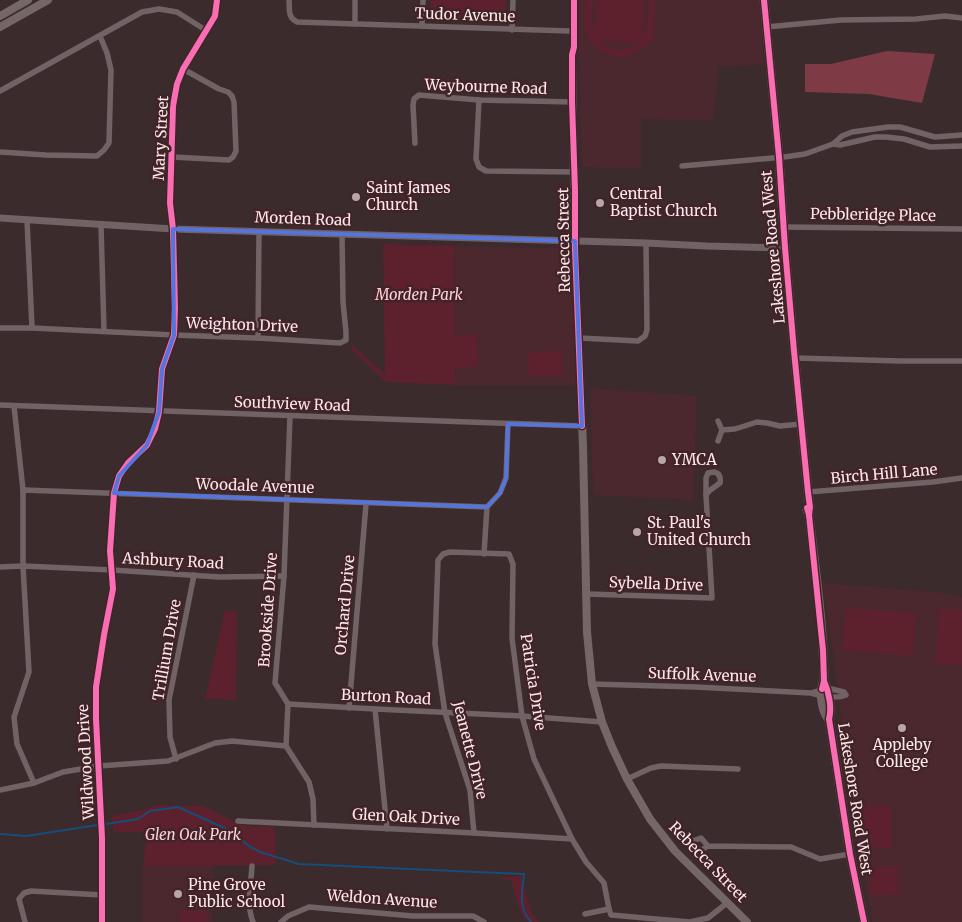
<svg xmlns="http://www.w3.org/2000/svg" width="962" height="922" font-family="Merriweather,serif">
	<rect width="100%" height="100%" fill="#3b2b2d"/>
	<g fill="#4a282d">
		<path d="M579 0H759L764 64 719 67 713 121 641 119V169L582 167 578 24Z"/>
		<path d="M454 246 569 248 576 385H456Z"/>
		<path d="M590 388 697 396 693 500 593 495Z"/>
		<path d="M822 583 937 592 962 597V922H872L851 795 834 661Z"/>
		<path d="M213 865 212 922H143V866Z"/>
	</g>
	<g fill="#5d212d" fill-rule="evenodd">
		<path d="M430 0H506L505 22 432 20 430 17Z"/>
		<path d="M586 0H593L592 23 595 34 597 0H644L643 37 647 26 649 0H655L653 41C645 45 638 52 629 55 610 62 588 47 585 28 584 19 586 9 586 0ZM599 41 637 43H638C625 53 610 52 599 41Z"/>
		<path d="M383 244 454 246 455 338 458 336 476 334 478 364 476 367 455 368 456 385 386 382 350 348 352 345 385 374Z"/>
		<path d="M562 351 563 375 529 376 528 352Z"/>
		<path d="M846 608 916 613 913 656 842 650Z"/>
		<path d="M939 608 962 610V665L935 663Z"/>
		<path d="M225 611 237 612 236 700 205 699Z"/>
		<path d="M156 805 203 806 243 826 275 827 276 865 143 866 147 832H114L111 816 146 809Z"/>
		<path d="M889 805 891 807 892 848 863 849V807L864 806Z"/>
		<path d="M896 866 898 868 899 894 871 895 870 883 872 881 870 879V869L871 867Z"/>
		<path d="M521 876 532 914 539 922H528C516 910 517 896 511 881L502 879V877Z"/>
		<path d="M180 910 207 911V922H180Z"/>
	</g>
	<path fill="#7e3b46" d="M887 51 935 54 922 103 869 94 805 92V64H831Z"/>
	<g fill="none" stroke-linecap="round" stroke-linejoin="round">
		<g stroke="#164d7a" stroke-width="2">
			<path d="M106 824 138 819 150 811 178 807 231 831 249 846 260 852 299 864 524 874C522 892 518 907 531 922"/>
			<path d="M0 834 27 836 97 825"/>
		</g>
		<g stroke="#716365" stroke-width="5.5">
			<path d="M289 0C290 9 287 17 297 22L569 31"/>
			<path d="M355 24V0"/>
			<path d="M422 26 423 0"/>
			<path d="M766 27 841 20 916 19 945 16 962 18"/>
			<path d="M512 30 513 0"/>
			<path d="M0 91 142 12 159 9 177 12 207 31"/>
			<path d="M479 100 476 159 479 167 486 171 575 172"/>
			<path d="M415 143 413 105 414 99 419 95 479 100 572 102"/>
			<path d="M833 144 840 145 875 137H886L904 139 930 147 962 146"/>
			<path d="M0 152 46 155 97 156 104 150 109 143 111 70 107 53 100 36"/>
			<path d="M172 157 229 160 233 157 236 151 234 102 232 96 228 92 219 89 183 69"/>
			<path d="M682 166 784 157 805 154 833 144 842 136 852 132 888 127H900L935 137 962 135"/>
			<path d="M27 220 32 328"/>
			<path d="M101 225 104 331"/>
			<path d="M784 227 962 229"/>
			<path d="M0 328H32L174 335 258 338 340 343 346 340V332L343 302 342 234"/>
			<path d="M258 338 259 232"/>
			<path d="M580 338 638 341 645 336 647 330 646 243"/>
			<path d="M795 358 901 361H962"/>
			<path d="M0 405 582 426"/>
			<path d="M14 406 23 490V566L29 672 14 717 17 744 34 783"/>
			<path d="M290 416 284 576 275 683 288 704 286 746 309 782 313 799 314 825"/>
			<path d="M722 430 735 429 757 422 767 423 780 426 801 424"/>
			<path d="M718 441 722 430 718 421"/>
			<path d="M714 472C719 473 721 477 720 483L709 491 706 495V478L708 473Z"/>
			<path d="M23 490 487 507"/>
			<path d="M808 492 933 482 962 478"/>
			<path d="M484 554 487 507 500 493 506 478 508 424"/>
			<path d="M0 567 23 566 112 570 219 577 284 576"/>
			<path d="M587 594 712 598 706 495"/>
			<path d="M592 684 695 687 811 693C821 696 837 699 846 695L844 692 827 688 811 693"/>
			<path d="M288 704 375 709 522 716 602 722"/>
			<path d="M349 708 366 504"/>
			<path d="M375 709 387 829"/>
			<path d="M176 759 170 737 169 700 194 575"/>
			<path d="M627 779 651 768 661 766 738 769"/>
			<path d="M0 790 34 783 63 772 99 766 168 761 215 743 232 741 286 746"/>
			<path d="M238 821 474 833 572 839"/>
			<path d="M474 833 470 790 445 713 435 644 438 560 443 554 450 552 509 554 513 564 512 638 522 716 534 759 572 839 586 862 604 883 609 909 611 915 690 922 708 918 727 903"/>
			<path d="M708 846 701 838 689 842 698 852 708 846 791 847 820 859 850 854"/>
			<path d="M252 866C251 884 246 905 253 922"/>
			<path d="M585 914 609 909"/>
			<path d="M25 922 19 899 24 893 31 891 102 895"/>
			<path d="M281 922 288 916 309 907 413 916H473L484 922"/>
		</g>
		<g stroke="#716365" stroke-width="7">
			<path d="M0 218 173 229 646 243 706 246 785 248"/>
			<path d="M102 922V838L96 719V687L104 635 113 589 110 551 114 493 119 476 128 463 147 445 155 429 159 412 162 369 174 335 175 308 173 229 170 203 173 106 177 84 183 69 215 16 217 0"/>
		</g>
		<g stroke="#756667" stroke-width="8">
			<path d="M574 0V47L572 55 575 249 583 446 587 632 592 684 602 722 612 747 627 779 650 819 675 851 747 922"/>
			<path d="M0 16 28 0"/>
			<path d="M0 27 48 0"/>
		</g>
		<g stroke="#746264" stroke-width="9">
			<path d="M764 0 779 157 785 248 794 351 808 492 810 507 809 515"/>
			<path d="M807 510 809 515C815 568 823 622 824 676 824 681 823 683 822 688 820 696 823 711 827 717"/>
			<path d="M824 681C829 692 832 708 829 719L850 854 864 922"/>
		</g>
		<g stroke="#422428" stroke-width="9">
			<g id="cycleway">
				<path d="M574 0V47L572 55V102L575 190V249L582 426"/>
				<path d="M764 0 779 157 785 248 794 351 808 492 810 507 809 515"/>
				<path d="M807 508 809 515 823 650 824 681 822 689"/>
				<path d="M824 681C829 692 832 708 829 719L850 854 864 922"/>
				<path d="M102 922V838L96 719V687L104 635 113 589 110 551 114 493 119 476 128 463 147 445 155 429 159 412 162 369 174 335 175 308 173 229 170 203 173 106 177 84 183 69 215 16 217 0"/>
			</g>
		</g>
		<use href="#cycleway" stroke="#f96db3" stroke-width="6"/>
	</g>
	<path fill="none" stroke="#5574dc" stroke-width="4" stroke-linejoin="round" d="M173 229 575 241 582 426 508 424 506 478 500 493 487 507 114 493 119 476 147 445 159 412 162 369 174 335Z"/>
	<g fill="#b8a5a7" stroke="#422428" stroke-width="2">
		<circle cx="356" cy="197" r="5"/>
		<circle cx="600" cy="203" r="5"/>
		<circle cx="662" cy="460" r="5"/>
		<circle cx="637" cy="532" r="5"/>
		<circle cx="902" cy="728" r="5"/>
		<circle cx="178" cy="894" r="5"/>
	</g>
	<g text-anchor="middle" stroke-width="5" stroke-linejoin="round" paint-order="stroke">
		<g font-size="15" fill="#fce7e9" stroke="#422428">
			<text transform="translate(465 15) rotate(2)" y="5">Tudor Avenue</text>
			<text transform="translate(486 87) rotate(2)" y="5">Weybourne Road</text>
			<text transform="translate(161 138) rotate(-87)" y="5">Mary Street</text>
			<text transform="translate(873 215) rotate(1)" y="5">Pebbleridge Place</text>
			<text transform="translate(303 219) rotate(2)" y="5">Morden Road</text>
			<text transform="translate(564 240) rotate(-91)" y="5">Rebecca Street</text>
			<text transform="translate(773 247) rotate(-95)" y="5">Lakeshore Road West</text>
			<text transform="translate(242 325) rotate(2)" y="5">Weighton Drive</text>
			<text transform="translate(292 404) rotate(2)" y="5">Southview Road</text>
			<text transform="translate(884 474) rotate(-5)" y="5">Birch Hill Lane</text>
			<text transform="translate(255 486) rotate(2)" y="5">Woodale Avenue</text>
			<text transform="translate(173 561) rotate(3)" y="5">Ashbury Road</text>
			<text transform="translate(656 584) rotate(2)" y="5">Sybella Drive</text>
			<text transform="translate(345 605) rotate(-85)" y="5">Orchard Drive</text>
			<text transform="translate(268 610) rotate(-86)" y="5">Brookside Drive</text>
			<text transform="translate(167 650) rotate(-80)" y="5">Trillium Drive</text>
			<text transform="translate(702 675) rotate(2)" y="5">Suffolk Avenue</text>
			<text transform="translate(533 682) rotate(81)" y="5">Patricia Drive</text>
			<text transform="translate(386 697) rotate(3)" y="5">Burton Road</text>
			<text transform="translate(470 750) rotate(76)" y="5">Jeanette Drive</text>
			<text transform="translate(86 762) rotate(-93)" y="5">Wildwood Drive</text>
			<text transform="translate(855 799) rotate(81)" y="5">Lakeshore Road West</text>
			<text transform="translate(406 817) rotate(3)" y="5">Glen Oak Drive</text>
			<text transform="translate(708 862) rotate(46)" y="5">Rebecca Street</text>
			<text transform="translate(382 899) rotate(4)" y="5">Weldon Avenue</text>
		</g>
		<g font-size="15" fill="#fce7e9" stroke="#422428" text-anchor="start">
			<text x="366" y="193">Saint James<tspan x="366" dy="17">Church</tspan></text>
			<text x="610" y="199">Central<tspan x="610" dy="17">Baptist Church</tspan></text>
			<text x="672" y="465">YMCA</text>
			<text x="647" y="528">St. Paul's<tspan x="647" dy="17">United Church</tspan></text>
			<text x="902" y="750" text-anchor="middle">Appleby<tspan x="902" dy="17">College</tspan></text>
			<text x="188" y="890">Pine Grove<tspan x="188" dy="17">Public School</tspan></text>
		</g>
		<g font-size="15" font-style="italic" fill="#ffd0d5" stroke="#422428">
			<text x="419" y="300">Morden Park</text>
			<text x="193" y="840">Glen Oak Park</text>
		</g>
	</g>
</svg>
